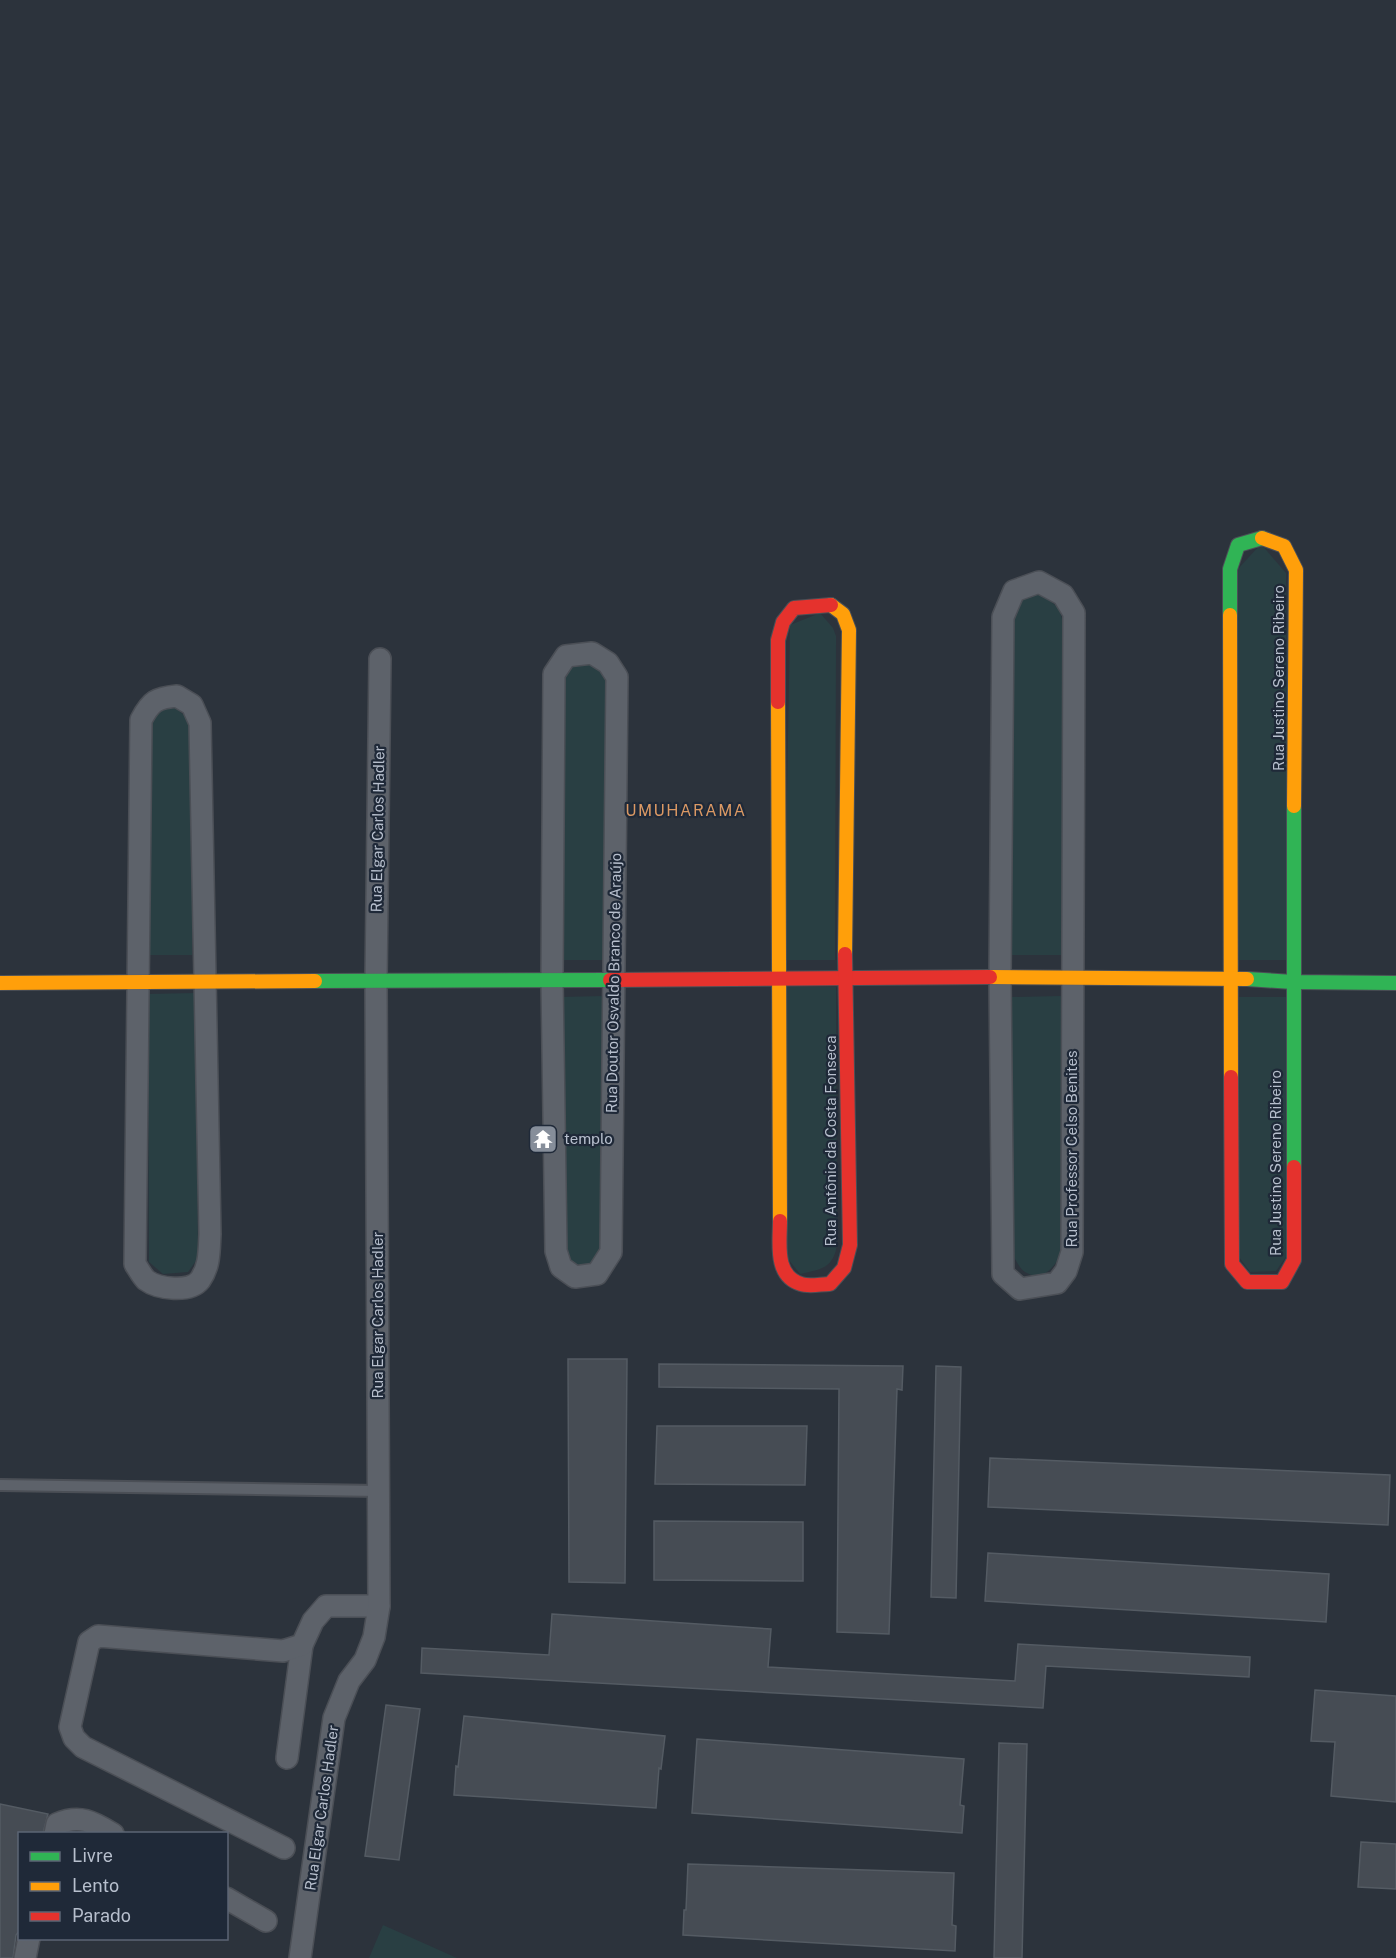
<svg xmlns="http://www.w3.org/2000/svg" width="1396" height="1958" font-family="'Public Sans',sans-serif">
	<rect width="100%" height="100%" fill="#2c333c"/>
	<g fill="#293f43">
		<path d="M1261 544 1286 573 1289 960H1239L1236 571Z"/>
		<path d="M1039 593 1059 608 1062 619V955H1010V618L1020 596Z"/>
		<path d="M820 613 833 628 836 636 835 960H784L790 625Z"/>
		<path d="M590 660 604 668 609 685V960H562V676L572 662Z"/>
		<path d="M173 706 185 716 192 730V955H146V725L157 707Z"/>
		<path d="M784 987H836L837 1245C833 1269 821 1269 800 1274L785 1255Z"/>
		<path d="M196 993 198 1258 188 1272 163 1274 149 1262 148 994Z"/>
		<path d="M604 996 605 1250 593 1268 577 1272 566 1264 559 997Z"/>
		<path d="M1061 996 1062 1253C1055 1266 1043 1283 1025 1272 1020 1269 1016 1260 1013 1256L1011 997Z"/>
		<path d="M1239 997H1286V1257L1276 1271 1250 1272 1239 1257Z"/>
		<path d="M383 1925 457 1958H369Z"/>
	</g>
	<g fill="#464c54" stroke="#545b63" stroke-width="1.5">
		<path d="M568 1359H627L625 1583 569 1582Z"/>
		<path d="M659 1364 903 1366 902 1390 897 1389 889 1634 837 1632 839 1389 659 1387Z"/>
		<path d="M936 1366 961 1367 956 1598 931 1597Z"/>
		<path d="M657 1426H807L805 1485 655 1484Z"/>
		<path d="M990 1458 1390 1475 1388 1525 988 1507Z"/>
		<path d="M654 1521 803 1522V1581L654 1580Z"/>
		<path d="M988 1553 1329 1574 1326 1622 985 1601Z"/>
		<path d="M552 1614 771 1629 768 1667 1015 1681 1018 1644 1250 1657 1249 1677 1046 1666 1043 1708 421 1673 422 1648 549 1655Z"/>
		<path d="M1315 1690 1396 1696V1802L1331 1796 1335 1742 1311 1741Z"/>
		<path d="M386 1705 420 1709 399 1860 365 1856Z"/>
		<path d="M464 1716 665 1736 661 1769 659 1768 656 1808 454 1795 456 1766 458 1767Z"/>
		<path d="M697 1739 964 1759 960 1805 964 1806 962 1833 692 1813Z"/>
		<path d="M999 1743 1027 1744 1022 1958H994Z"/>
		<path d="M0 1804 48 1814 43 1833H20V1930L16 1935 13 1958H0Z"/>
		<path d="M1361 1842 1396 1844V1889L1358 1887Z"/>
		<path d="M688 1864 954 1873 952 1925 956 1926 955 1951 683 1935 684 1910H686Z"/>
	</g>
	<g fill="none" stroke-linecap="round" stroke-linejoin="round">
		<g stroke="#4b4f56" stroke-width="14">
			<path id="lane" d="M0 1485 378 1491"/>
		</g>
		<g stroke="#4b4f56" stroke-width="24">
			<g id="street">
				<path d="M1039 582 1063 595 1074 613 1072 1252 1066 1271 1057 1283 1020 1289 1003 1274 1000 978 1003 617 1014 591Z"/>
				<path d="M592 653 608 663 617 677 611 1252 597 1274 575 1277 561 1267 556 1251 552 980 554 674 566 656Z"/>
				<path d="M177 696 192 705 200 723 210 1234C209 1251 210 1266 200 1280 190 1293 158 1289 146 1280 142 1276 139 1270 135 1264L141 720C151 701 156 698 177 696Z"/>
				<path d="M287 1758 302 1645"/>
				<path d="M55 1834 57 1824C80 1814 93 1822 113 1834"/>
				<path d="M284 1848 83 1747 74 1738 70 1727 89 1642 98 1636 283 1651 302 1645 313 1621 326 1606H379"/>
				<path d="M226 1898 266 1921"/>
				<path d="M25 1958 29 1938"/>
				<path d="M300 1958 334 1718 349 1681 365 1660 374 1637 379 1606 376 981 380 659"/>
			</g>
		</g>
		<g stroke="#4b4f56" stroke-width="16">
			<g id="fast">
				<path d="M1230 615V569L1238 545 1262 538"/>
				<path d="M1247 979 1293 982 1396 983"/>
				<path d="M315 981 610 980"/>
				<path d="M1294 1167V806"/>
			</g>
		</g>
		<g stroke="#4b4f56" stroke-width="16">
			<g id="slow">
				<path d="M1262 538 1284 546 1296 570 1294 806"/>
				<path d="M831 605 843 614 849 630 845 954"/>
				<path d="M1230 615 1231 1077"/>
				<path d="M778 702 780 1221"/>
				<path d="M990 977 1247 979"/>
				<path d="M0 983 315 981"/>
			</g>
		</g>
		<g stroke="#4b4f56" stroke-width="16">
			<g id="jam">
				<path d="M778 702V640L783 622 794 608 831 605"/>
				<path d="M610 980 990 977"/>
				<path d="M1231 1077 1232 1264 1247 1282H1282L1294 1260V1167"/>
				<path d="M780 1221C780 1243 774 1276 801 1284 809 1287 821 1284 830 1284L844 1268 850 1245 845 954"/>
			</g>
		</g>
		<use href="#lane" stroke="#5d626a" stroke-width="10"/>
		<use href="#street" stroke="#5d626a" stroke-width="21"/>
		<use href="#fast" stroke="#30b455" stroke-width="14"/>
		<use href="#slow" stroke="#ff9f0a" stroke-width="14"/>
		<use href="#jam" stroke="#e5322d" stroke-width="14"/>
	</g>
	<defs>
		<g id="temple-square" transform="scale(1.5)"><rect x="-9" y="-9" width="18" height="18" rx="4" fill="#868e9a" stroke="#1f2938"/><path d="M0-6L5-2H3V0L6.5 2.5H4V6H1.5V3h-3V6H-4V2.5H-6.5L-3 0V-2H-5Z" fill="#fff"/></g>
	</defs>
	<g fill-rule="evenodd">
		<use href="#temple-square" x="543" y="1139"/>
	</g>
	<g text-anchor="middle" stroke-width="4.5" stroke-linejoin="round" paint-order="stroke">
		<g font-size="15" fill="#b7bfcd" stroke="#1f2938">
			<text transform="translate(1279 678) rotate(-90)" y="5">Rua Justino Sereno Ribeiro</text>
			<text transform="translate(378 829) rotate(-89)" y="5">Rua Elgar Carlos Hadler</text>
			<text transform="translate(614 983) rotate(-89)" y="5">Rua Doutor Osvaldo Branco de Araújo</text>
			<text transform="translate(831 1141) rotate(-90)" y="5">Rua Antônio da Costa Fonseca</text>
			<text transform="translate(1072 1149) rotate(-90)" y="5">Rua Professor Celso Benites</text>
			<text transform="translate(1276 1163) rotate(-90)" y="5">Rua Justino Sereno Ribeiro</text>
			<text transform="translate(378 1315) rotate(-90)" y="5">Rua Elgar Carlos Hadler</text>
			<text transform="translate(322 1808) rotate(-82)" y="5">Rua Elgar Carlos Hadler</text>
		</g>
		<g font-size="15" fill="#b7bfcd" stroke="#1f2938" text-anchor="start">
			<text x="564" y="1144">templo</text>
		</g>
		<g font-size="16" letter-spacing="1.5" fill="#db9964" stroke="#1f2938">
			<text x="686" y="816">UMUHARAMA</text>
		</g>
	</g>
	<rect x="18" y="1832" width="210" height="108" fill="#1f2938" stroke="#5c6574" stroke-width="1.5"/>
	<rect x="30" y="1852" width="30" height="9" fill="#30b455" stroke="#5c6574" stroke-width="1.5"/>
	<text x="72" y="1862" font-size="18" fill="#b7bfcd">Livre</text>
	<rect x="30" y="1882" width="30" height="9" fill="#ff9f0a" stroke="#5c6574" stroke-width="1.5"/>
	<text x="72" y="1892" font-size="18" fill="#b7bfcd">Lento</text>
	<rect x="30" y="1912" width="30" height="9" fill="#e5322d" stroke="#5c6574" stroke-width="1.5"/>
	<text x="72" y="1922" font-size="18" fill="#b7bfcd">Parado</text>
</svg>
